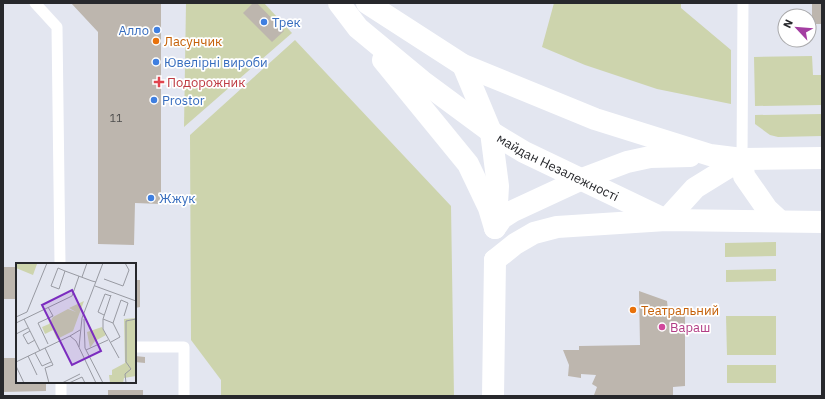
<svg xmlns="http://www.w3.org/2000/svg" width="825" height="399" font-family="'IBM Plex Sans',sans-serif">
	<rect width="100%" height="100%" fill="#e3e6f0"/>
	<g fill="#cdd4ad">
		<path d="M186 3H264L292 33 184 127Z"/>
		<path d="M554 3H681V8L731 50V104L657 89 585 65 542 47Z"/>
		<path d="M295 40 451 206 454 396H221V380L191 340 190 135Z"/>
		<path d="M812 56 813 75H822V105L755 106 754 57Z"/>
		<path d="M822 114V136L778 137 770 135 755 124V115Z"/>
		<path d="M776 242V256L725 257V243Z"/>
		<path d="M776 269V281L726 282V270Z"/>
		<path d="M726 316H776V355H727Z"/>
		<rect x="727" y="365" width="49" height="18"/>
	</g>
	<g fill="#bdb6ae">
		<path d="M71 3H161V204L135 203 134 245 98 244V32Z"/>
		<path d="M253 3H257L284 31 272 42 243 13Z"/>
		<rect x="812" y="3" width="10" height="21"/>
		<rect x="3" y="267" width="14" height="32"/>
		<path d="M135 280H140V307L135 308Z"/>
		<path d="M639 291 667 301 668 310H685V386L673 387V396H597L594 395 597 387 592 384 596 375 581 374V378L568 376 569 365 563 350H579V346L640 345Z"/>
		<path d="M135 356 145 357V363L135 362Z"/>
		<path d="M3 358H17V382H46V391L3 392Z"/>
		<rect x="108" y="390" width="35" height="6"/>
	</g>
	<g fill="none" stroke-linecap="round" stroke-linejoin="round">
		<g stroke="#fff" stroke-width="11">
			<path d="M35 3 57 27 60 264"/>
			<path d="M742 159 743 3"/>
			<path d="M135 347H184V396"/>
			<path d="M61 382V396"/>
		</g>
		<path stroke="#fff" stroke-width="22" d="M493 396 495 260"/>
		<g stroke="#fff" stroke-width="22">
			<path id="s1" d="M339 3 358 28 422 81 491 132 524 152 666 220"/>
			<path d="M367 3 463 65 595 119 710 155 742 159 822 158"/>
			<path d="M383 60 468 164 489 208 495 228"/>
			<path d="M463 65 491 132 498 186 496 221"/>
			<path d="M666 220 695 188 742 159 744 176 767 209 780 221"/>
			<path d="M495 228 502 218 513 211 582 179 627 162 650 157 690 156"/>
			<path d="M495 260 515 244 534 233 557 227 666 220 822 222"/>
		</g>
	</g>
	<g fill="#3f7fe0" stroke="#fff" stroke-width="1.5">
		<circle cx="264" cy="22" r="4"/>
		<circle cx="157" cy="30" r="4"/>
		<circle cx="156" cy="62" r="4"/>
		<circle cx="154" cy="100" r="4"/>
		<circle cx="151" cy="198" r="4"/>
	</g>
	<g fill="#e8710a" stroke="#fff" stroke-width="1.5">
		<circle cx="156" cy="41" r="4"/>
		<circle cx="633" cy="310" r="4"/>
	</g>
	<path fill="#e0444e" stroke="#fff" stroke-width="1.5" d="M157 76h4v4h4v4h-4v4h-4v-4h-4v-4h4z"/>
	<circle fill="#d1479c" stroke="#fff" stroke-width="1.5" cx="662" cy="327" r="4"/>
	<g text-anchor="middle" stroke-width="3.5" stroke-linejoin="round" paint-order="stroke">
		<g font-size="11" fill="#4c4c4c">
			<text x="116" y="122">11</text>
		</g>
		<g font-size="13" fill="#366cbe" stroke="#fff" text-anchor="start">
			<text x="272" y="27">Трек</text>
			<text x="149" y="35" text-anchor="end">Алло</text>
			<text x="164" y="67">Ювелірні вироби</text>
			<text x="162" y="105">Prostor</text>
			<text x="159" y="203">Жжук</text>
		</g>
		<g font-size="13" fill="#c56008" stroke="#fff" text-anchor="start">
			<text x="164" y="46">Ласунчик</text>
			<text x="641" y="315">Театральний</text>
		</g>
		<g font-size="13" fill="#be3a42" stroke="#fff" text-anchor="start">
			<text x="167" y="87">Подорожник</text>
		</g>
		<g font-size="13" fill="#27282c" stroke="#fff">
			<text dy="5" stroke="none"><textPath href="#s1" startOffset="276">майдан Незалежності</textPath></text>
		</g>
		<g font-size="13" fill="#b23c85" stroke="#fff" text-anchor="start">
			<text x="670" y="332">Вараш</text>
		</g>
	</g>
	<g transform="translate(16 263)">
		<rect width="120" height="120" fill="#e3e6f0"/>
		<path d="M0 1 19 0 21 1 17 12 0 5ZM68 38 57 68 41 76 37 67 29 71 26 64 33 61 37 54 52 46 60 49 53 45ZM120 55V113L108 115 107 120H94L93 112H96V107L109 100 108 56ZM86 64 90 72 79 78 74 85 71 69Z" fill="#cdd4ad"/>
		<path fill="none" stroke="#989aa2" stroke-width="1" d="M49 8 43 26 35 23 42 5 49 8 76 18 80 19M66 14 71 0M88 16 107 23 113 7 109 0M79 23 120 38M32 44 37 53 22 60 32 81M88 52 82 49 89 31 95 33M0 54 11 49 31 0M8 56 24 88M68 56 69 85 87 120M87 56 95 32M0 60 56 33 63 13M97 60 105 37 112 40 108 53M64 67 54 73 60 78 80 120M14 68 7 72 12 81 19 77M0 71 12 65M95 79 104 74 97 60 87 56V66L103 95M63 84 66 55 87 0M29 85 37 102 29 105 33 120M70 87 92 77M19 90 26 103 35 99M12 93 21 112M0 99 54 73M0 103 8 120M46 120 64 111M53 120 66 114 69 120M110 120 109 111 115 106 110 99V58L120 56"/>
		<path fill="#7b2cbf" fill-opacity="0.15" stroke="#7b2cbf" stroke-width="2" d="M56 27 85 88 56 102 26 42Z"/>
		<rect width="120" height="120" fill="none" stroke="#27282c" stroke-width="2"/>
	</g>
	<rect width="825" height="399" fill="none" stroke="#27282c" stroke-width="8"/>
	<g transform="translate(797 28) rotate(296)"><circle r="19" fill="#ffffff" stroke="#a9a9ab"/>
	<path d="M0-3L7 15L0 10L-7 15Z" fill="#a43ea2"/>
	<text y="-6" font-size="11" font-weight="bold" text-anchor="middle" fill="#27282c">N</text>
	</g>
</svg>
